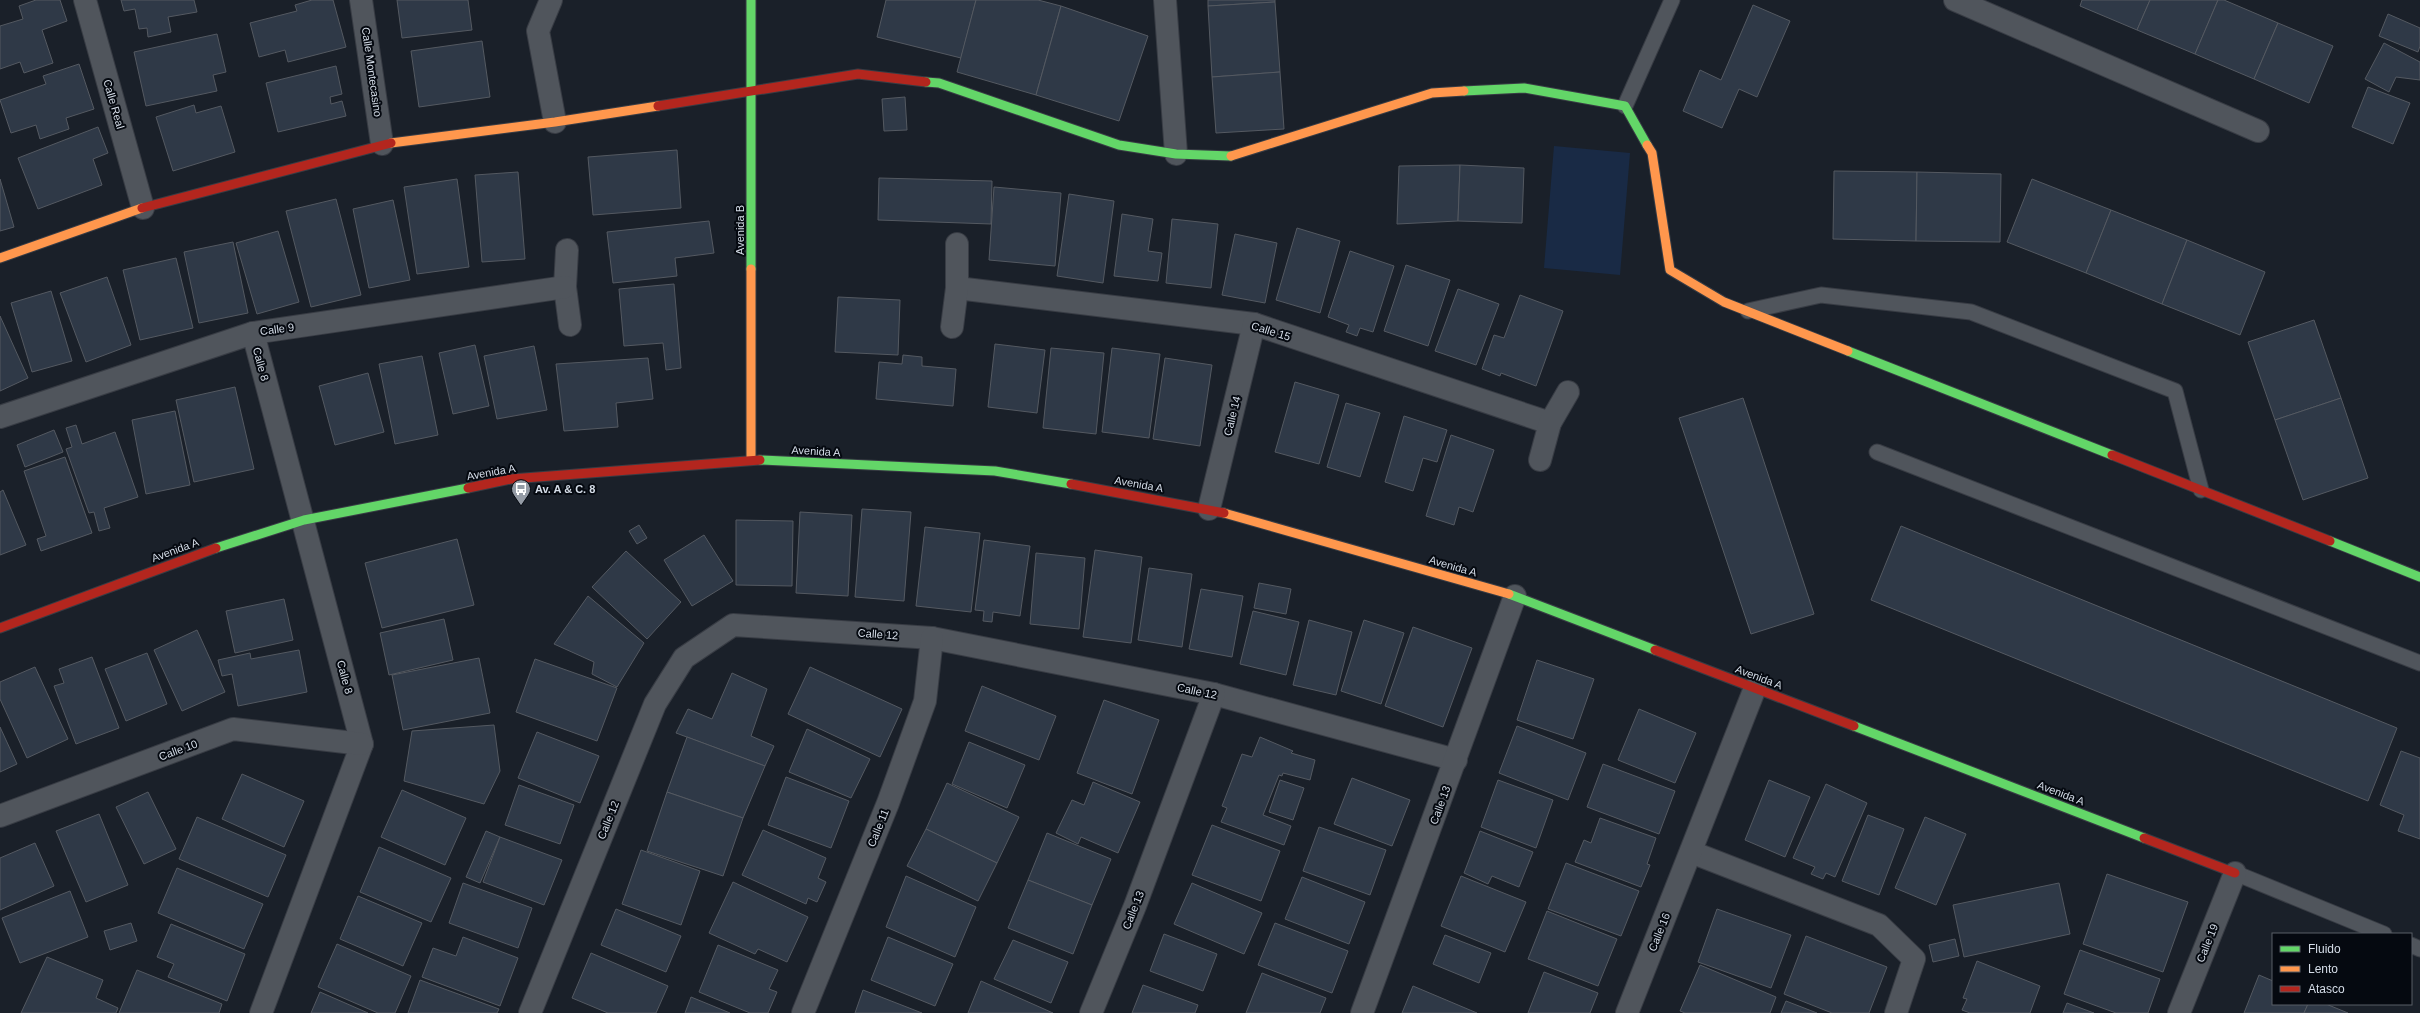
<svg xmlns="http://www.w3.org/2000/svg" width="2420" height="1013" font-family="Arial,sans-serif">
	<rect width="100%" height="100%" fill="#1a2029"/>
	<path fill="#192a45" d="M1554 146 1630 153 1620 275 1544 268Z"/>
	<g fill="#2f3947" stroke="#545961">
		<path d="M36 0H60L67 21 42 30 53 63 24 73 20 62 0 69V26L23 19 19 6Z"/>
		<path d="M121 0H194L197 12 168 17 171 32 148 37 147 28 139 29 135 9 124 11Z"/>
		<path d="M312 0H333L346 47 288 62 285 50 259 57 250 23 297 11 295 5Z"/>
		<path d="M397 0H468L472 30 402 38Z"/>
		<path d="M886 0H976L961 58 877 37Z"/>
		<path d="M976 0H1038L1061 6 1036 95 957 72Z"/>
		<path d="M1208 0H1275V2L1208 6Z"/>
		<path d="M2082 0H2150L2137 30 2080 6Z"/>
		<path d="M2150 0H2218L2195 54 2137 30Z"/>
		<path d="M2218 0H2224L2278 23 2254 79 2195 54Z"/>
		<path d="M1275 2 1280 72 1212 77 1208 6Z"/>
		<path d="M1753 5 1790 21 1757 97 1739 89 1722 128 1683 111 1700 70 1721 80Z"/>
		<path d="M1061 6 1148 36 1119 121 1036 95Z"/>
		<path d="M2388 14 2420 28V46L2418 52 2379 36Z"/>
		<path d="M2278 23 2333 46 2309 103 2254 79Z"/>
		<path d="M217 34 226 72 213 75 217 91 146 106 134 52Z"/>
		<path d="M482 41 490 97 419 107 411 51Z"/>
		<path d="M2384 43 2420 62V80L2396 77 2389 92 2365 79Z"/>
		<path d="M79 64 94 109 66 118 69 129 40 139 36 125 11 133 0 100 46 84 43 76Z"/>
		<path d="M336 66 342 94 330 97 331 104 342 101 346 116 278 132 266 83Z"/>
		<path d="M1280 72 1284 129 1216 133 1212 77Z"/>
		<path d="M2368 87 2410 103 2393 144 2352 127Z"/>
		<path d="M905 97 907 130 884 131 882 99Z"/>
		<path d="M194 105 196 113 221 106 235 152 173 171 156 117Z"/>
		<path d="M98 127 108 153 93 159 102 185 38 209 18 158Z"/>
		<path d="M677 150 681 208 593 215 588 157Z"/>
		<path d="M1460 165 1458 221 1397 224 1399 166Z"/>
		<path d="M1460 165 1524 168 1522 223 1458 221Z"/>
		<path d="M1834 171 1917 172 1916 241 1833 239Z"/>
		<path d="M518 172 525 259 482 262 475 175Z"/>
		<path d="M1917 172 2001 174 2000 242 1916 241Z"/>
		<path d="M879 178 992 181 991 224 878 220Z"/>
		<path d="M0 179 14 227 0 231Z"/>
		<path d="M457 179 469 267 417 274 404 187Z"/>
		<path d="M2032 179 2111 210 2086 273 2007 242Z"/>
		<path d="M994 187 1061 193 1055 266 989 260Z"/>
		<path d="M1069 194 1114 201 1103 283 1057 276Z"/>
		<path d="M336 199 361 295 311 307 286 211Z"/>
		<path d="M393 200 410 280 369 288 353 209Z"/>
		<path d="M2111 210 2187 240 2162 304 2086 273Z"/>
		<path d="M1122 214 1153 219 1148 251 1162 253 1158 281 1114 276Z"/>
		<path d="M1172 219 1218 224 1211 288 1166 283Z"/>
		<path d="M709 221 714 253 675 258 677 276 613 283 607 232Z"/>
		<path d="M1297 228 1340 241 1320 313 1276 300Z"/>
		<path d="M278 231 299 302 257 314 236 243Z"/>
		<path d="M1235 234 1277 243 1265 303 1222 295Z"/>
		<path d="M2187 240 2265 272 2240 335 2162 304Z"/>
		<path d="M233 242 248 313 199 323 184 252Z"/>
		<path d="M1350 251 1394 266 1373 332 1360 328 1357 336 1346 332 1349 325 1328 317Z"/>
		<path d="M176 258 193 328 140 340 123 270Z"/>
		<path d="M1406 265 1450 280 1428 346 1384 331Z"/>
		<path d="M107 277 131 345 86 362 60 293Z"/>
		<path d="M674 284 681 368 666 370 663 343 624 346 619 289Z"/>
		<path d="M1458 289 1499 304 1476 365 1435 351Z"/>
		<path d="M51 291 72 361 32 372 11 303Z"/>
		<path d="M1520 295 1563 311 1536 386 1501 373 1500 376 1482 369 1494 335 1504 338Z"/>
		<path d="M838 297 900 300 898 355 835 352Z"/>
		<path d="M0 316 28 378 0 391Z"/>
		<path d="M2314 320 2341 398 2275 420 2248 342Z"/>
		<path d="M995 344 1045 350 1037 413 988 407Z"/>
		<path d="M475 345 489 406 453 414 439 353Z"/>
		<path d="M534 346 547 410 497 419 484 356Z"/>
		<path d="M1051 348 1104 353 1096 434 1043 428Z"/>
		<path d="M1112 348 1160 354 1149 438 1102 432Z"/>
		<path d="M903 355 922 357V366L956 369 953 406 876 399 879 362 902 364Z"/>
		<path d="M422 356 438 435 395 444 379 364Z"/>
		<path d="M648 358 653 399 616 403 618 427 564 431 556 364Z"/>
		<path d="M1165 358 1212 365 1200 446 1153 439Z"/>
		<path d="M368 373 384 432 335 445 319 386Z"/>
		<path d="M1295 382 1339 395 1319 464 1275 452Z"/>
		<path d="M235 387 254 469 194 482 176 400Z"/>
		<path d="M1743 398 1814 614 1751 634 1679 418Z"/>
		<path d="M2341 398 2368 478 2303 500 2275 420Z"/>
		<path d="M1346 403 1380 413 1360 477 1327 467Z"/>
		<path d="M175 411 190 485 146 494 132 420Z"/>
		<path d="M1404 416 1447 430 1437 462 1423 458 1413 491 1385 482Z"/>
		<path d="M76 425 82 444 115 432 138 497 104 508 110 528 99 531 94 512 89 513 66 449 72 447 66 428Z"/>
		<path d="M54 430 63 452 25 467 17 445Z"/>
		<path d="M1451 435 1494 450 1473 512 1459 507 1454 525 1426 516Z"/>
		<path d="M65 457 92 533 41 551 37 539 46 536 24 471Z"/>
		<path d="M3 490 26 545 0 555V492Z"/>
		<path d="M862 509 911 512 904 601 855 597Z"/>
		<path d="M800 512 852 515 848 596 796 593Z"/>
		<path d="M736 520 793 521 792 586 736 585Z"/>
		<path d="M639 525 647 538 637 544 629 531Z"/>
		<path d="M1901 526 2397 728 2368 801 1871 600Z"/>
		<path d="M925 527 980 533 971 612 916 606Z"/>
		<path d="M704 535 733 581 692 606 664 560Z"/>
		<path d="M457 539 474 605 382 628 365 563Z"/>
		<path d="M984 540 1030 546 1020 616 993 612 992 622 983 621 984 611 975 610Z"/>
		<path d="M1095 550 1142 557 1131 643 1083 637Z"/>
		<path d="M626 551 681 602 647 639 592 587Z"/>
		<path d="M1036 553 1085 558 1079 629 1030 624Z"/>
		<path d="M1149 568 1192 574 1182 647 1138 640Z"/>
		<path d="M1259 583 1291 589 1286 614 1254 608Z"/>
		<path d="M1201 589 1243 596 1232 657 1189 649Z"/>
		<path d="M588 596 644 643 617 687 592 674 594 662 554 644Z"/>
		<path d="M284 599 293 640 235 653 226 611Z"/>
		<path d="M1253 611 1299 622 1286 675 1240 664Z"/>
		<path d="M444 619 453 660 389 675 380 633Z"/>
		<path d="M1309 620 1352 632 1336 695 1293 685Z"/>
		<path d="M1364 620 1404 633 1381 704 1341 691Z"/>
		<path d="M1413 627 1472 648 1443 727 1385 706Z"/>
		<path d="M197 630 225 692 182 711 154 650Z"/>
		<path d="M299 650 307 692 238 706 232 674 222 676 218 660 250 653 251 659Z"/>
		<path d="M147 653 167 704 126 721 105 669Z"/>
		<path d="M92 657 119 728 76 744 54 686 64 683 59 669Z"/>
		<path d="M479 658 490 713 403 730 392 675Z"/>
		<path d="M535 659 617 688 597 741 516 712Z"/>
		<path d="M1537 660 1594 679 1573 739 1517 720Z"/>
		<path d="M35 667 68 739 27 758 0 699V682Z"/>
		<path d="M810 667 902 709 880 757 788 714Z"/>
		<path d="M732 673 767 689 751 736 774 746 765 766 676 733 688 709 712 719Z"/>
		<path d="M982 686 1056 716 1039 760 965 731Z"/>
		<path d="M1104 700 1159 720 1132 794 1077 773Z"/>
		<path d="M1639 709 1696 733 1675 783 1618 760Z"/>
		<path d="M494 725 500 771 484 804 404 781 412 731Z"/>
		<path d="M1517 726 1586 753 1568 800 1499 773Z"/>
		<path d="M0 727 17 764 0 772Z"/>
		<path d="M807 729 870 759 851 798 789 772Z"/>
		<path d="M537 732 599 756 580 803 518 778Z"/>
		<path d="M687 737 765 766 743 818 667 792Z"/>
		<path d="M1260 737 1293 751 1291 753 1315 760 1310 780 1283 773 1282 776 1279 775 1263 815 1291 826 1284 845 1221 822 1227 808 1222 806 1242 754 1252 757Z"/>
		<path d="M969 742 1025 765 1007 808 952 784Z"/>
		<path d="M2401 751 2420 758V839L2398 831 2404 815 2380 805Z"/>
		<path d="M1603 764 1675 791 1659 834 1587 807Z"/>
		<path d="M242 774 304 801 284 847 222 819Z"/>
		<path d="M786 777 849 801 831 848 768 825Z"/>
		<path d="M1352 778 1410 800 1392 846 1334 824Z"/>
		<path d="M1280 780 1304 788 1293 820 1269 812Z"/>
		<path d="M1498 780 1553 800 1536 848 1481 827Z"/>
		<path d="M1769 780 1810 797 1785 857 1745 840Z"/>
		<path d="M1093 782 1140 802 1118 853 1081 837 1078 844 1056 833 1072 800 1084 805Z"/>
		<path d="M947 783 1019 817 997 863 926 829Z"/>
		<path d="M1826 784 1867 803 1835 877 1826 873 1823 879 1811 874 1815 867 1793 858Z"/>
		<path d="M519 785 574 805 560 844 505 825Z"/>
		<path d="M402 790 466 818 445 865 381 837Z"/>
		<path d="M148 792 176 849 144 864 116 807Z"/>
		<path d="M667 792 743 818 723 876 647 851Z"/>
		<path d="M99 814 128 885 86 902 56 831Z"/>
		<path d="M1868 815 1904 829 1879 895 1842 881Z"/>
		<path d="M197 817 286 855 268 897 179 859Z"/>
		<path d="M1925 817 1966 834 1936 905 1895 888Z"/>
		<path d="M1600 818 1656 838 1647 864 1650 865 1641 887 1575 862 1584 840 1591 843Z"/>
		<path d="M1212 825 1280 851 1261 901 1192 875Z"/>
		<path d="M1319 827 1386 850 1370 895 1303 871Z"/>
		<path d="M926 829 997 863 978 901 907 866Z"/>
		<path d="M763 830 826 858 818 878 826 882 817 902 808 898 806 904 742 875Z"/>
		<path d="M486 831 500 837 480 883 466 877Z"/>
		<path d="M1480 831 1533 852 1519 887 1492 876 1488 884 1464 873Z"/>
		<path d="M1047 833 1111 859 1092 905 1028 880Z"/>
		<path d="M500 837 562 860 544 905 483 882Z"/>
		<path d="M35 843 54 886 0 910V858Z"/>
		<path d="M379 847 451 878 431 922 360 892Z"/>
		<path d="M641 850 700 871 681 925 622 904Z"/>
		<path d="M1566 863 1639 891 1621 936 1548 909Z"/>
		<path d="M177 868 263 904 244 949 158 913Z"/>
		<path d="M2107 874 2188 902 2163 972 2083 944Z"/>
		<path d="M906 876 976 907 955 957 886 927Z"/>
		<path d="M1461 876 1526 902 1505 952 1441 926Z"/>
		<path d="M1302 877 1365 902 1349 944 1285 919Z"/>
		<path d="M1028 880 1092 905 1073 954 1008 928Z"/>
		<path d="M733 882 808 917 787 962 758 949 755 954 709 933Z"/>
		<path d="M463 883 532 908 518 948 449 923Z"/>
		<path d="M1192 883 1262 913 1244 954 1174 924Z"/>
		<path d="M2059 883 2070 934 1964 957 1953 905Z"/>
		<path d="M70 891 88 937 20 963 2 918Z"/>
		<path d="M358 896 422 923 403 966 340 939Z"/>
		<path d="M616 909 681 936 666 972 601 945Z"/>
		<path d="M1717 909 1791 935 1771 988 1698 962Z"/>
		<path d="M1547 911 1617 939 1598 986 1528 959Z"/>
		<path d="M131 923 137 941 110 950 104 931Z"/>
		<path d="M1275 923 1348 951 1332 993 1258 965Z"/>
		<path d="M171 924 245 954 227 1001 168 977 174 964 157 957Z"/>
		<path d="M1164 934 1217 954 1203 991 1150 971Z"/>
		<path d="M1445 935 1491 953 1479 983 1433 964Z"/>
		<path d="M1806 936 1887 967 1869 1013H1832L1784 994Z"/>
		<path d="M463 937 518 958 500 1006 422 977 433 948 456 956Z"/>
		<path d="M888 937 953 964 935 1006 871 980Z"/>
		<path d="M1955 939 1959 956 1933 962 1929 945Z"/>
		<path d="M1013 940 1068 962 1051 1003 994 979Z"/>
		<path d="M337 944 411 976 395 1013H378L318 987Z"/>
		<path d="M718 945 778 970 769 989 777 992 768 1013H750L699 992Z"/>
		<path d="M2080 950 2160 979 2148 1013H2116L2064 994Z"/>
		<path d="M591 953 668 986 656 1013H608L572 998Z"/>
		<path d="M47 957 103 980 96 998 118 1008 116 1013H21Z"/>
		<path d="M1977 961 2040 986 2030 1013H1970L1962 1010 1967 999 1963 998Z"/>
		<path d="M1700 965 1776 997 1770 1013H1685L1680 1011Z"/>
		<path d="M137 970 222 1004 219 1013H119Z"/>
		<path d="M1544 972 1598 993 1590 1013H1528Z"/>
		<path d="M1262 973 1326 998 1320 1013H1246Z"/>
		<path d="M2259 975 2273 981V1004H2308L2304 1013H2244Z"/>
		<path d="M420 980 499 1009 497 1013H408Z"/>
		<path d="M981 981 1053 1013H968Z"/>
		<path d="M1143 985 1198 1005 1195 1013H1132Z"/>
		<path d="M1413 986 1477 1013H1402Z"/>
		<path d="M863 990 922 1013H855Z"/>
		<path d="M320 992 368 1013H311Z"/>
		<path d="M691 997 730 1013H685Z"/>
		<path d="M1786 1001 1817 1013H1781Z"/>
		<path d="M2067 1003 2094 1013H2063Z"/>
		<path d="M2308 1004H2326L2348 1013H2304Z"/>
	</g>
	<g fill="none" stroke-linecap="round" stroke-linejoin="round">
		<g stroke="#383c44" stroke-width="17">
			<g id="lane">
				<path d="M1625 106 1672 0"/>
				<path d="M1748 311 1821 295 1971 312 2175 391 2201 490"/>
				<path d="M1877 452 2420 663"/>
				<path d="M2235 873 2384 934"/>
				<path d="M2411 945 2420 949"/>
			</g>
		</g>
		<g stroke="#383c44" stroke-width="24">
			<g id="street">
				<path d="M85 0 143 208"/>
				<path d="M361 0 382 144"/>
				<path d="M551 0 538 31 555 122"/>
				<path d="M1165 0 1176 154"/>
				<path d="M1955 0 2258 131"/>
				<path d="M567 250 565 287 570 325"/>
				<path d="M957 288 1254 324 1550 423"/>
				<path d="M952 327 957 288V244"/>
				<path d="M253 333 362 744 261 1013"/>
				<path d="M0 417 253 333 565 287"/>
				<path d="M1540 460 1550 423 1568 392"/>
				<path d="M1209 509 1254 324"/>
				<path d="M0 816 233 729 362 744"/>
				<path d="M1691 852 1879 925 1914 959 1896 1013"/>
				<path d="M530 1013 655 704 684 658 733 625 932 638 1214 694 1456 760"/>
				<path d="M803 1013 888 803 925 701 932 638"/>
				<path d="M1091 1013 1135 906 1214 694"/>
				<path d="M1362 1013 1515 596"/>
				<path d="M1627 1013 1755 688"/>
				<path d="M2179 1013 2235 873"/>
			</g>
		</g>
		<g stroke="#383c44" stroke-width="11">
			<g id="fast">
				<path d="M751 0V269"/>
				<path d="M926 82 939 83 1119 145 1176 154 1231 156"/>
				<path d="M1464 91 1524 88 1625 106 1647 145"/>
				<path d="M1848 351 2112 455"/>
				<path d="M760 460 995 471 1071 484"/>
				<path d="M2330 541 2420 577"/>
				<path d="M216 548 304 520 468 488"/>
				<path d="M1509 594 1655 650"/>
				<path d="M1854 726 2144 838"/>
			</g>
		</g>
		<g stroke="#383c44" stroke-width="11">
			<g id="slow">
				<path d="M391 143 555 122 658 106"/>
				<path d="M1647 145 1652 153 1670 270 1724 302 1848 351"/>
				<path d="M1231 156 1432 93 1464 91"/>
				<path d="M0 258 142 208"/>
				<path d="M751 269V460"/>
				<path d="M1224 513 1509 594"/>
			</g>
		</g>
		<g stroke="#383c44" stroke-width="11">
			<g id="jam">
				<path d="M658 106 858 74 926 82"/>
				<path d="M142 208 391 143"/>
				<path d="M2112 455 2330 541"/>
				<path d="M1071 484 1224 513"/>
				<path d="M468 488 511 479 760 460"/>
				<path d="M0 628 216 548"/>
				<path d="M1655 650 1854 726"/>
				<path d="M2144 838 2235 873"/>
			</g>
		</g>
		<use href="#lane" stroke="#50555c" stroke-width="15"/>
		<use href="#street" stroke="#50555c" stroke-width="22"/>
		<use href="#fast" stroke="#63d668" stroke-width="9"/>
		<use href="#slow" stroke="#ff974d" stroke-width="9"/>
		<use href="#jam" stroke="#b3261e" stroke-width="9"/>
	</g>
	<defs>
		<g id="bus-pin" transform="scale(1)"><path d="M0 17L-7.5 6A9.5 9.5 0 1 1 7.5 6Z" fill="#949ba5" stroke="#050910"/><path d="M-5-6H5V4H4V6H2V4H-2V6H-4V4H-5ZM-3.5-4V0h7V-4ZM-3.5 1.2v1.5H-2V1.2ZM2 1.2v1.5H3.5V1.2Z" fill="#fff"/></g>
	</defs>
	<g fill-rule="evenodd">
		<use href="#bus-pin" x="521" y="489"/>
	</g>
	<g text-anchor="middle" stroke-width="4" stroke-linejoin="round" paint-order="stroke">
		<g font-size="11" fill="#d5dde8" stroke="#050910">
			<text transform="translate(372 72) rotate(82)" y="4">Calle Montecasino</text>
			<text transform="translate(114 104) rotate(74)" y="4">Calle Real</text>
			<text transform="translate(740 230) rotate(-90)" y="4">Avenida B</text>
			<text transform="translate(277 329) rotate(-8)" y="4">Calle 9</text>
			<text transform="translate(1271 331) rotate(17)" y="4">Calle 15</text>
			<text transform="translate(261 364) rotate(75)" y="4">Calle 8</text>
			<text transform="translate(1232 416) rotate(-76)" y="4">Calle 14</text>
			<text transform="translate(816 451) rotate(3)" y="4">Avenida A</text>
			<text transform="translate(491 472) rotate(-10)" y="4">Avenida A</text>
			<text transform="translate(1139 484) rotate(10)" y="4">Avenida A</text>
			<text transform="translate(175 550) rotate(-20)" y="4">Avenida A</text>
			<text transform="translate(1453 566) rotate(16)" y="4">Avenida A</text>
			<text transform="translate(878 634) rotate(4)" y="4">Calle 12</text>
			<text transform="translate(345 677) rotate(75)" y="4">Calle 8</text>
			<text transform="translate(1759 677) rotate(21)" y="4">Avenida A</text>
			<text transform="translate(1197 691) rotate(12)" y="4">Calle 12</text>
			<text transform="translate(178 750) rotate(-20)" y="4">Calle 10</text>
			<text transform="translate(2061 793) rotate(21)" y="4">Avenida A</text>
			<text transform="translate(1440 805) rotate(-70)" y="4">Calle 13</text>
			<text transform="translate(608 820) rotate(-68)" y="4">Calle 12</text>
			<text transform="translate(878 828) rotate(-68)" y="4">Calle 11</text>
			<text transform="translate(1133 910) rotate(-68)" y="4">Calle 13</text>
			<text transform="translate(1659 932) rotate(-68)" y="4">Calle 16</text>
			<text transform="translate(2207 943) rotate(-68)" y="4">Calle 19</text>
		</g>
		<g font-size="11" font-weight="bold" fill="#d5dde8" stroke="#050910" text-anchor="start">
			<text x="535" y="493">Av. A &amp; C. 8</text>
		</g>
	</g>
	<rect x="2272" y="933" width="140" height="72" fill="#050910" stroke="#585e66"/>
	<rect x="2280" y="946" width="20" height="6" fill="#63d668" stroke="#585e66"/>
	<text x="2308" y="953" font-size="12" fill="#d5dde8">Fluido</text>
	<rect x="2280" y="966" width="20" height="6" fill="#ff974d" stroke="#585e66"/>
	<text x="2308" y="973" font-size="12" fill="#d5dde8">Lento</text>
	<rect x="2280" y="986" width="20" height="6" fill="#b3261e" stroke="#585e66"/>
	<text x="2308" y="993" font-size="12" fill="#d5dde8">Atasco</text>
</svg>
